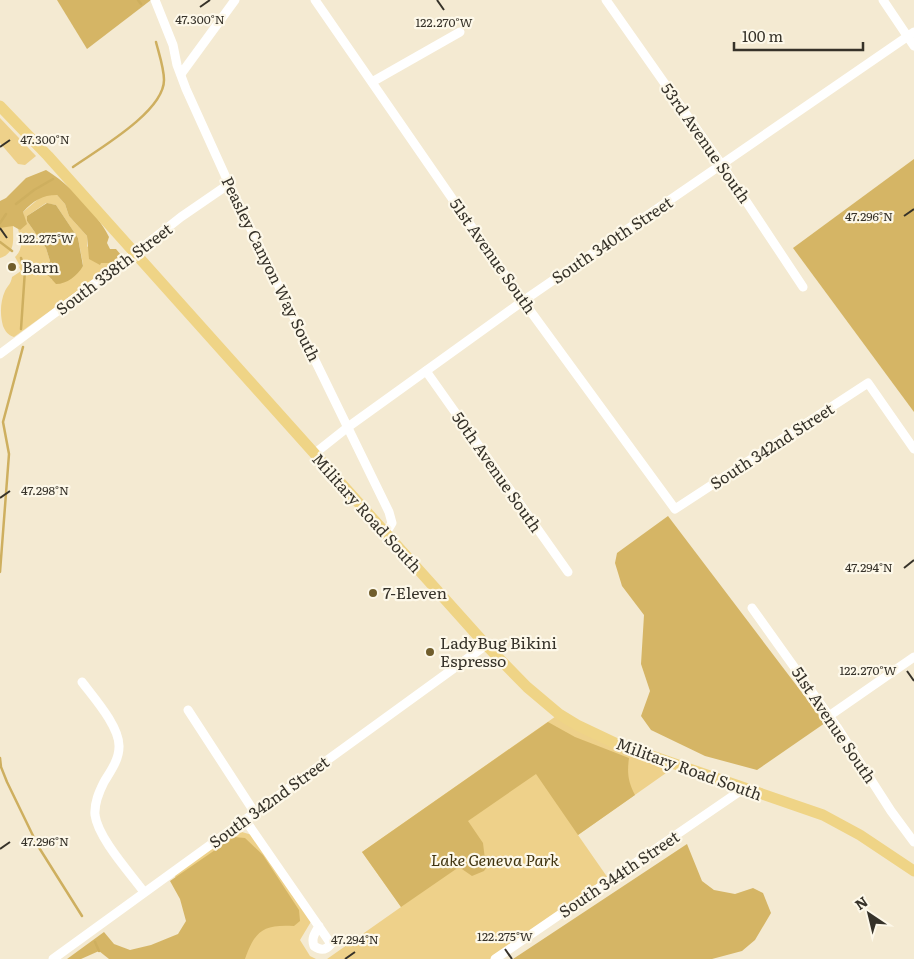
<svg xmlns="http://www.w3.org/2000/svg" width="914" height="959" font-family="Literata,serif">
	<rect width="100%" height="100%" fill="#f4ead2"/>
	<g fill="#eed18a" fill-rule="evenodd">
		<path d="M0 118 36 156 25 165 18 164 0 143Z"/>
		<path d="M48 195H57L65 204 69 216 87 236V246L101 263H111L119 261 14 337C8 335 5 331 3 326 0 315 0 302 5 291 8 285 11 284 12 277L21 271 19 267 20 266 15 257C24 248 21 240 18 229L20 230 24 217 23 212 42 196ZM46 203 56 205 78 238 83 264V266L52 280 45 269 50 261 46 248 27 221V216Z"/>
		<path d="M4 226H13C13 240 16 253 0 258V228Z"/>
		<path d="M559 714 676 766 578 835 610 881 495 959H327L401 907 362 852Z"/>
		<path d="M242 832 252 835 312 920 300 940 310 956 316 959H234L174 875 233 833Z"/>
	</g>
	<g fill="#d5b565">
		<path d="M57 0H151L87 49Z"/>
		<path d="M914 159V412L793 248Z"/>
		<path d="M46 170C68 183 98 214 109 237L107 243 110 249H116L121 255 117 256 119 261 111 263H101L100 265 89 259 87 236 69 216 65 204 57 195C42 195 33 201 23 212L27 224 20 230 13 226 0 228V201L6 198 26 178Z"/>
		<path d="M668 516 825 723 757 770 705 756 651 730 641 716 650 691 641 664 644 615 622 586 615 563 617 553Z"/>
		<path d="M548 722 575 737 629 758C627 773 628 781 635 795L578 835 536 774 468 821 483 843 486 868 484 871 472 876 459 867 401 907 362 852Z"/>
		<path d="M234 837 245 838 263 855 299 910 300 921 294 926C263 924 255 931 245 959H109L99 951 81 959H67L104 932 114 944 130 950 151 945 178 934 186 921 180 899 170 881Z"/>
		<path d="M687 844 702 881 714 890 735 894 753 888 763 893 771 913 755 940 742 951 712 959H513Z"/>
	</g>
	<path fill="#ceaf5f" d="M47 203 56 205 78 238 83 266C77 276 67 284 56 284L46 273 45 269 50 261 46 248 27 221V216Z"/>
	<g fill="none" stroke-linecap="round" stroke-linejoin="round">
		<g stroke="#ceaf5f" stroke-width="2.5">
			<path d="M138 0 141 4"/>
			<path d="M73 167C97 150 164 112 164 80 164 68 159 54 156 42"/>
			<path d="M16 204 34 190 53 179"/>
			<path d="M0 223 6 214"/>
			<path d="M0 242 12 251"/>
			<path d="M21 258 25 270 21 329"/>
			<path d="M0 572 9 454 3 422 23 347"/>
			<path d="M0 758 1 767 7 782 38 846 82 916"/>
			<path d="M95 942 99 951"/>
		</g>
		<g stroke="#fff" stroke-width="9">
			<path d="M155 0 173 45 177 65 186 89 229 184 389 512 392 523 386 533"/>
			<path d="M315 0 523 301 675 509 868 383 914 449"/>
			<path d="M606 0 722 165 803 287"/>
			<path d="M883 0 914 46"/>
			<path d="M181 74 235 0"/>
			<path d="M372 82 460 32"/>
			<path d="M0 354 134 254 181 217 229 184"/>
			<path d="M426 371 568 572"/>
			<path d="M314 454 348 427 523 301 914 32"/>
			<path d="M752 608 837 727 891 811 914 842"/>
			<path d="M82 682C94 698 120 727 119 747 119 760 110 772 104 782 99 792 94 803 95 815 98 838 130 873 144 892"/>
			<path d="M188 710 255 813"/>
			<path d="M829 716 914 657"/>
			<path d="M246 821 331 944C326 950 321 951 314 946 311 938 315 933 319 926"/>
			<path d="M53 959C197 854 342 751 486 645"/>
			<path d="M495 959 743 789"/>
		</g>
		<path stroke="#efd486" stroke-width="11" d="M0 106 48 156 486 645 527 687 559 714 577 725 617 744 823 815 860 835 914 871"/>
	</g>
	<path fill="none" stroke="#363229" stroke-width="2" d="M437 0 444 10M200 7 210 0M0 147 10 140M904 216 914 209M0 228 7 238M0 498 10 491M904 568 914 560M907 671 914 681M0 849 10 842M505 949 512 959M345 959 355 952"/>
	<g fill="#705d2c" stroke="#fdf8e9" stroke-width="2">
		<circle cx="12" cy="267" r="5"/>
		<circle cx="373" cy="593" r="5"/>
		<circle cx="430" cy="652" r="5"/>
	</g>
	<g text-anchor="middle" stroke-width="4.5" stroke-linejoin="round" paint-order="stroke">
		<g font-size="16" fill="#363229" stroke="#fdf8e9">
			<text transform="translate(706 143) rotate(55)" y="6">53rd Avenue South</text>
			<text transform="translate(612 240) rotate(-34)" y="6">South 340th Street</text>
			<text transform="translate(493 256) rotate(55)" y="6">51st Avenue South</text>
			<text transform="translate(114 269) rotate(-37)" y="6">South 338th Street</text>
			<text transform="translate(271 269) rotate(64)" y="6">Peasley Canyon Way South</text>
			<text transform="translate(772 446) rotate(-33)" y="6">South 342nd Street</text>
			<text transform="translate(497 472) rotate(55)" y="6">50th Avenue South</text>
			<text transform="translate(367 513) rotate(48)" y="6">Military Road South</text>
			<text transform="translate(834 725) rotate(56)" y="6">51st Avenue South</text>
			<text transform="translate(689 769) rotate(20)" y="6">Military Road South</text>
			<text transform="translate(269 802) rotate(-36)" y="6">South 342nd Street</text>
			<text transform="translate(619 874) rotate(-34)" y="6">South 344th Street</text>
		</g>
		<g font-size="16" fill="#363229" stroke="#fdf8e9" text-anchor="start">
			<text x="22" y="273">Barn</text>
			<text x="383" y="599">7-Eleven</text>
			<text x="440" y="649">LadyBug Bikini<tspan x="440" dy="18">Espresso</tspan></text>
		</g>
		<g font-size="16" font-style="italic" fill="#3f320e" stroke="#fdf8e9">
			<text x="495" y="866">Lake Geneva Park</text>
		</g>
	</g>
	<g font-size="12" text-anchor="middle" fill="#363229" stroke="#fdf8e9" stroke-width="4.5" stroke-linejoin="round" paint-order="stroke">
		<text x="200" y="24">47.300°N</text>
		<text x="444" y="27">122.270°W</text>
		<text x="45" y="144">47.300°N</text>
		<text x="869" y="221">47.296°N</text>
		<text x="46" y="243">122.275°W</text>
		<text x="45" y="495">47.298°N</text>
		<text x="869" y="572">47.294°N</text>
		<text x="868" y="675">122.270°W</text>
		<text x="45" y="846">47.296°N</text>
		<text x="505" y="941">122.275°W</text>
		<text x="355" y="944">47.294°N</text>
	</g>
	<g transform="translate(869 914) rotate(325)" stroke="#fdf8e9" stroke-width="4" paint-order="stroke">
	<path d="M0-4L9 19L0 12L-9 19Z" fill="#363229"/>
	<text y="-8" font-size="14" font-weight="bold" text-anchor="middle" fill="#363229">N</text>
	</g>
	<path d="M734 42v8h129v-8" fill="none" stroke="#363229" stroke-width="2.5"/>
	<text x="742" y="42" font-size="15" fill="#363229" stroke="#fdf8e9" stroke-width="4" paint-order="stroke">100 m</text>
</svg>
